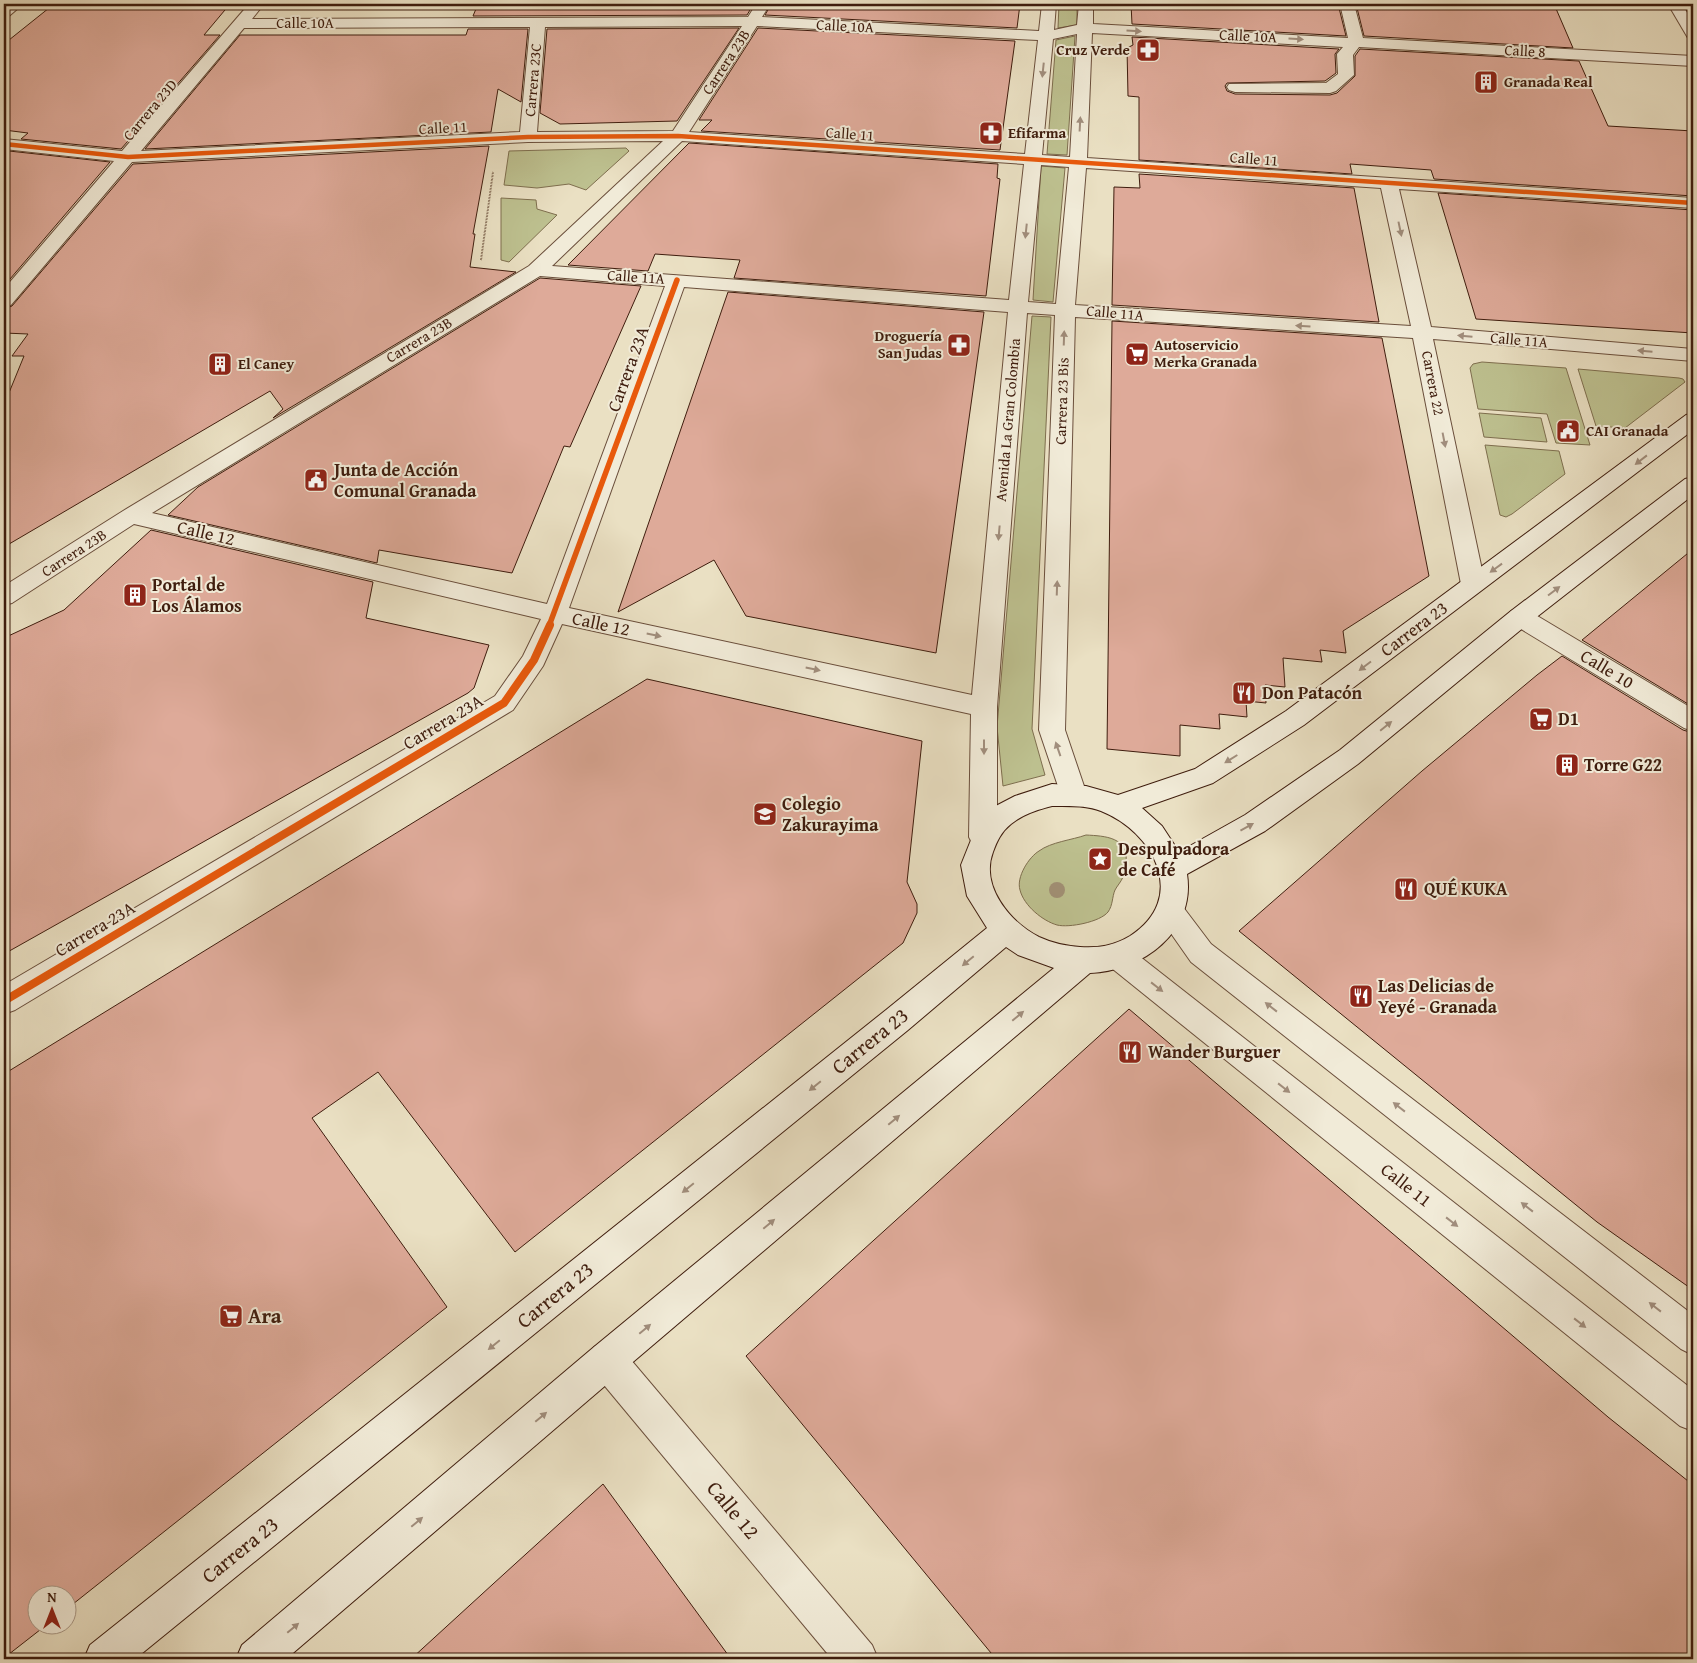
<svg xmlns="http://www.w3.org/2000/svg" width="1697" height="1663" font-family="'Gentium Book Plus',serif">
	<rect width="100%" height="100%" fill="#eae0c3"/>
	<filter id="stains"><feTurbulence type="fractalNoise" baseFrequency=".004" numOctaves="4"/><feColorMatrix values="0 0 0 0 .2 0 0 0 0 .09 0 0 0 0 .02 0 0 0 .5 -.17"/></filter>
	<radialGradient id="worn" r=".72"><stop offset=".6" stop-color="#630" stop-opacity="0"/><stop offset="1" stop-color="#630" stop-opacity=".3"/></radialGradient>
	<g fill="#bdc08f" stroke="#7e6e4e">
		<path d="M1059 4H1077V25L1058 28Z"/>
		<path d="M1075 36 1067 155 1047 154 1056 40Z"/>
		<path d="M626 148 629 151 586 190 569 184 537 188 504 185 509 151Z"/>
		<path d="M1041 166 1065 168 1053 302 1033 300Z"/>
		<path d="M501 198 536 200 537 209 557 215 509 262 501 260Z"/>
		<path d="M1032 316 1051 317 1032 729 1045 775 1003 786 997 727Z"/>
		<path d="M1482 362 1566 368 1590 445 1556 443 1547 414 1478 409 1470 368 1473 364Z"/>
		<path d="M1578 369 1679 378 1683 379 1685 382 1625 428 1596 426Z"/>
		<path d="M1479 413 1541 418 1547 442 1484 437Z"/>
		<path d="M1485 445 1559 451 1565 474 1512 514 1506 517 1500 515Z"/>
		<path d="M1086 835C1105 836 1129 837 1126 863 1125 867 1126 873 1123 877 1121 882 1117 886 1115 890 1112 897 1113 905 1108 912 1100 922 1069 928 1057 925 1043 921 1024 906 1020 890 1016 877 1029 857 1039 851 1051 842 1072 840 1086 835Z"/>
	</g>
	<g fill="#deaa99" stroke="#3f1d0e">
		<path d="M54 4H230L204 35H220L121 149 21 139 28 133 4 130V44Z"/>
		<path d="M478 4H1020L1017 28 765 15 769 8 765 4 753 5 747 15 473 16Z"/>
		<path d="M1131 4H1338L1346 36 1132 24Z"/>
		<path d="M1356 4H1554L1573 48 1364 36Z"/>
		<path d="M739 28 677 121 560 124 540 113 547 29Z"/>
		<path d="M758 28 1015 41 1000 150 701 131 712 120H699Z"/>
		<path d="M468 29H528L521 102 498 89 491 132 145 149 240 35H466Z"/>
		<path d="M1132 37 1339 49 1335 54 1336 73 1325 81 1227 83 1225 86 1227 91 1235 94 1330 95 1337 93 1355 76V56L1360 49 1579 61 1608 126 1693 131V196L1434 179 1431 170 1350 164 1352 174 1139 160V97L1128 96 1127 48 1133 45Z"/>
		<path d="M689 143 998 164 997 178 1000 179 986 296 734 278 740 260 655 254 648 271 568 265Z"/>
		<path d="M489 146 473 234H475L470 267 516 272 273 418 283 409 270 391 4 547V405L24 356H12L28 334 4 333V309L12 306 133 164Z"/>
		<path d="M9 151 110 162 4 286V156Z"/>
		<path d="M1139 174 1354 188 1379 322 1112 305 1114 187 1140 188Z"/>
		<path d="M1438 193 1693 210V333L1476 319Z"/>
		<path d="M540 278 641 286 570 447 564 446 512 573 379 550 377 563 168 515 198 487Z"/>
		<path d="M728 292 984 312 936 653 746 616 714 560 618 612Z"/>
		<path d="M1112 321 1382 338 1429 576 1343 631 1346 653 1320 650 1322 662 1283 658 1285 687 1265 685 1266 703 1246 701 1247 717 1219 714 1220 729 1180 725V756L1107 749Z"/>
		<path d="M151 530 373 582 366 618 489 645 474 688 468 693 4 954V638L64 610Z"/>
		<path d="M1693 549V707L1582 640Z"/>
		<path d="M1562 656 1683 730 1693 733V1290L1597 1222 1239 931 1422 771 1537 675Z"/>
		<path d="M647 679 922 741 907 882 917 904V913L903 943 515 1252 378 1072 312 1118 447 1307 68 1608V1596H38V1626H45L4 1658V1074Z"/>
		<path d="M1129 1009 1608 1417 1693 1485V1659H996L746 1356Z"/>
		<path d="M603 1484 731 1659H411L493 1584Z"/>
	</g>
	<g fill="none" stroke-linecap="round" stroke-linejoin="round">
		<g stroke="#6a4e3b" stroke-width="2">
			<path id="service" d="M1668 4H1682L1693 23V39L1688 38Z"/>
		</g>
		<g stroke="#6a4e3b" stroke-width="2">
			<g id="minor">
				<path d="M249 4H264L252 19 748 17 755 6H765L767 9 762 17 1039 31 1042 4H1056L1054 30 1077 25 1079 4H1093V24L1348 38 1340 4H1354L1363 38 1693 56V66L1359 47 1353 55 1354 75 1336 91 1330 93 1235 92 1229 90 1227 87 1229 84 1326 83 1338 74 1337 54 1343 47 1092 33 1087 158 1693 198V208L1399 189 1431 327 1693 349V361L1433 339 1485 584 1481 590 1473 592 1465 590 1461 584 1413 338 1075 317 1065 730 1087 795 1084 803 1074 806 1064 803 1061 795 1039 730 1055 315 1027 313 997 707V837L993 845 983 848 973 845 969 837 971 714 562 624 543 666 513 710 15 1010 4 1014V985L495 696 523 656 541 619 134 524 12 603 4 605V586L123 511 529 266 663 141 528 142 132 162 11 305 4 307V289L114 161 4 149V139L122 151ZM742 26 673 131 537 132 545 27ZM757 26 1038 40 1025 154 689 132ZM530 27 520 132 141 151 244 28ZM1077 34 1070 157 1042 155 1053 39ZM682 141 1024 164 1009 300 552 266ZM1041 165 1069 167 1056 304 1028 302ZM1086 168 1381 188 1411 326 1075 305ZM540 276 665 286 547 604 152 513ZM684 287 1008 312 972 695 569 608Z"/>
				<path d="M1520 608 1529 611 1693 709V731L1684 728 1511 623 1508 617 1511 611Z"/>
				<path d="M1170 900 1180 903 1211 944 1693 1315V1355L1681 1349 1191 962 1156 912 1160 903Z"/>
				<path d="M1119 944 1129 948 1693 1390V1431L1680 1426 1109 966 1104 957 1109 948Z"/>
				<path d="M607 1342 620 1347 872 1645 878 1659H832L594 1373 589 1360 594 1347Z"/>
			</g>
		</g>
		<g stroke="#6a4e3b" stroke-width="2">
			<path id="tertiary" d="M7 4H23L9 16 4 17V6Z"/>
		</g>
		<g stroke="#3f1d0e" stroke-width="2">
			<path id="secondary" d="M1693 413V430L1304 725 1213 783 1142 808 1162 826 1179 852 1245 815 1340 750 1511 611 1685 479 1693 477V495L1529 623 1358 764 1265 831 1187 874C1196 932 1143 971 1090 973L620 1373 286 1659H236L242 1645 594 1347 1054 968 1018 955 1006 947 908 1030 135 1659H84L90 1645 886 1010 987 928 967 896 961 865 977 825 990 809 1015 796 1052 784 1086 786 1118 795 1195 769 1286 711 1686 415ZM1052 806C1068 806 1086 805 1101 811 1154 832 1189 898 1130 936 1113 946 1099 948 1080 947 1066 946 1052 943 1039 937 1010 922 980 886 993 852 997 841 1001 832 1011 824 1023 814 1037 810 1052 806Z"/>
		</g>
		<path stroke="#3f1d0e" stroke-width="2" stroke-dasharray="0.5 1" stroke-linecap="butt" d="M481 260 493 172"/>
		<use href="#service" fill="#f1ebd8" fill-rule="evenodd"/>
		<use href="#minor" fill="#f1ebd8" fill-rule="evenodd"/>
		<use href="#tertiary" fill="#f1ebd8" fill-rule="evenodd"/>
		<use href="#secondary" fill="#f1ebd8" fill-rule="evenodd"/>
		<g stroke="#f1ebd8" stroke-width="6">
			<path id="cycleway-far2" d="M4 144 128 157 528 137 678 136 1693 203"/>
		</g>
		<g stroke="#f1ebd8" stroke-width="8">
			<path id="cycleway-far1" d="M549 626 677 280"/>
		</g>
		<g stroke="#f1ebd8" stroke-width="11">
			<path id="cycleway" d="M4 1001 504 703 534 660 550 625"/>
		</g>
		<use href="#cycleway-far2" stroke="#e8590c" stroke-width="4.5"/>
		<use href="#cycleway-far1" stroke="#e8590c" stroke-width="5.5"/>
		<use href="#cycleway" stroke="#e8590c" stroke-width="8"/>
	</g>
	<circle fill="#a19075" cx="1057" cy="890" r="8"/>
	<defs><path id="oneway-solid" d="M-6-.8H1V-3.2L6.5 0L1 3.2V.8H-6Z" transform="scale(1.25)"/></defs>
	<g fill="#a18e7d">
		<use href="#oneway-solid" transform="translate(1134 31) rotate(3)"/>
		<use href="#oneway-solid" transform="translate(1296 39) rotate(3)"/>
		<use href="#oneway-solid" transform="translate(1043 70) rotate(96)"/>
		<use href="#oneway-solid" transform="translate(1080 124) rotate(-87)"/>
		<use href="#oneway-solid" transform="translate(1400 229) rotate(78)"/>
		<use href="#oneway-solid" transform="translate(1026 231) rotate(96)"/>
		<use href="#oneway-solid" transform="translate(1303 326) rotate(-176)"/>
		<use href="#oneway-solid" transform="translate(1465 336) rotate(-175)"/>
		<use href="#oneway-solid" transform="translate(1064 338) rotate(-88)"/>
		<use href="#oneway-solid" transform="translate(1645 351) rotate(-175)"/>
		<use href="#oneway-solid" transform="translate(1444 440) rotate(79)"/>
		<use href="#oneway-solid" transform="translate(1641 460) rotate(142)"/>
		<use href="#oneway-solid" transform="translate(999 533) rotate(95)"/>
		<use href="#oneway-solid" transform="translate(1496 568) rotate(144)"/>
		<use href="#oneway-solid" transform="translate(1057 588) rotate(-88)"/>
		<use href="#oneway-solid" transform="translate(1554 591) rotate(-37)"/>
		<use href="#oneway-solid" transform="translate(654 635) rotate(12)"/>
		<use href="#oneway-solid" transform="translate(1365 666) rotate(143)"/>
		<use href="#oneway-solid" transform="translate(813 669) rotate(12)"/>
		<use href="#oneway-solid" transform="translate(1386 726) rotate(-39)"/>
		<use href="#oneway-solid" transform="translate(984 747) rotate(90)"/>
		<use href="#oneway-solid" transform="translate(1058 749) rotate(-109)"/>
		<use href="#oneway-solid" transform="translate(1231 759) rotate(148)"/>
		<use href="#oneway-solid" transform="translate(1247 827) rotate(-29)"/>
		<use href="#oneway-solid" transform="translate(968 961) rotate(140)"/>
		<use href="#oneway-solid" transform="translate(1157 987) rotate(38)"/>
		<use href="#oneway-solid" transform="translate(1271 1007) rotate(-142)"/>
		<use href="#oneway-solid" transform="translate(1018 1016) rotate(-40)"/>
		<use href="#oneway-solid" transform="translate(815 1086) rotate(141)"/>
		<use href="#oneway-solid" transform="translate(1284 1088) rotate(38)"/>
		<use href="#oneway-solid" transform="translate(1399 1107) rotate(-142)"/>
		<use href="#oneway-solid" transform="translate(894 1120) rotate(-40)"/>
		<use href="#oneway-solid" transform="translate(688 1188) rotate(141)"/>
		<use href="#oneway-solid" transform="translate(1527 1207) rotate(-142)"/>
		<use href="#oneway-solid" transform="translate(1452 1222) rotate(38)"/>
		<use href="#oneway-solid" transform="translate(769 1224) rotate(-40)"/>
		<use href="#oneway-solid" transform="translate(1655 1307) rotate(-142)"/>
		<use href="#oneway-solid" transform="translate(1580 1323) rotate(38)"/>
		<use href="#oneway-solid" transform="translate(645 1329) rotate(-40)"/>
		<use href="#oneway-solid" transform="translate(494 1345) rotate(141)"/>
		<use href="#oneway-solid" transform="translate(541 1417) rotate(-40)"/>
		<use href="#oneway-solid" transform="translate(417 1522) rotate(-40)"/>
		<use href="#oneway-solid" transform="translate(293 1628) rotate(-40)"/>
	</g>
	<defs>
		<g id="pharmacy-square" transform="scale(1.25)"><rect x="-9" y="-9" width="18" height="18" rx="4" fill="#8f2418" stroke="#f1ebd8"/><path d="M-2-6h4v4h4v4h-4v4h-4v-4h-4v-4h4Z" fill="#fff"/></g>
		<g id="building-square" transform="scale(1.25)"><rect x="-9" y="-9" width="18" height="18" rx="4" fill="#8f2418" stroke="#f1ebd8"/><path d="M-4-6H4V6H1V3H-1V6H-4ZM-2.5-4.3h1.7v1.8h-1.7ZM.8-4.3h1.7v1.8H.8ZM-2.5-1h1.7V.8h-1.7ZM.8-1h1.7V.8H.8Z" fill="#fff"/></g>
		<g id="supermarket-square" transform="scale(1.25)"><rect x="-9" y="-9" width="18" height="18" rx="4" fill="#8f2418" stroke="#f1ebd8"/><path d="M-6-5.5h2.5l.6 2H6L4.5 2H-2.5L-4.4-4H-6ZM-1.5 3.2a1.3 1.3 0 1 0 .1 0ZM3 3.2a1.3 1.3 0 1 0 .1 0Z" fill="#fff"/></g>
		<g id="civic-square" transform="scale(1.25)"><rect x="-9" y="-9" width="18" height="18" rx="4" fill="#8f2418" stroke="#f1ebd8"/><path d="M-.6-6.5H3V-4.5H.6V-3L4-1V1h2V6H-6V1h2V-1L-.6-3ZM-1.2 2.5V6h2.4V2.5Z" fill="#fff"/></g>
		<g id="restaurant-square" transform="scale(1.25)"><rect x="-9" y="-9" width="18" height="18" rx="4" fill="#8f2418" stroke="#f1ebd8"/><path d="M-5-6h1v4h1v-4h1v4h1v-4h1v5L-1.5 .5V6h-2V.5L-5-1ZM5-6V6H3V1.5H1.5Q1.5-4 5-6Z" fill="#fff"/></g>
		<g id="school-square" transform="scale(1.25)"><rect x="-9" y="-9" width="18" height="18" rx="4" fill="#8f2418" stroke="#f1ebd8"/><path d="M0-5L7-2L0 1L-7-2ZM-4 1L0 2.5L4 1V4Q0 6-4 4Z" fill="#fff"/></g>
		<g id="sight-square" transform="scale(1.25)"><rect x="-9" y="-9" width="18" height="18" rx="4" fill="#8f2418" stroke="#f1ebd8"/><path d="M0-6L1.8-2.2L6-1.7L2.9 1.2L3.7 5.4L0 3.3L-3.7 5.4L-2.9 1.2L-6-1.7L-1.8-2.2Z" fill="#fff"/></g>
	</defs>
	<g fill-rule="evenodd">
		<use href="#pharmacy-square" x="1148" y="50"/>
		<use href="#building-square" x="1486" y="82"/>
		<use href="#pharmacy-square" x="991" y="133"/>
		<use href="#pharmacy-square" x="959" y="345"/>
		<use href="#supermarket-square" x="1137" y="354"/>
		<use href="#building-square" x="220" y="364"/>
		<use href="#civic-square" x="1568" y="431"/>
		<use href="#civic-square" x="316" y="480"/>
		<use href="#building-square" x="135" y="595"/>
		<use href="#restaurant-square" x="1244" y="693"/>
		<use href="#supermarket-square" x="1541" y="719"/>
		<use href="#building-square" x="1567" y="765"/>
		<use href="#school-square" x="765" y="814"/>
		<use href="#sight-square" x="1100" y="859"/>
		<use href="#restaurant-square" x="1406" y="889"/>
		<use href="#restaurant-square" x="1361" y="996"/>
		<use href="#restaurant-square" x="1130" y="1052"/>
		<use href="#supermarket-square" x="231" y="1316"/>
	</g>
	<g text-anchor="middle" stroke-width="4" stroke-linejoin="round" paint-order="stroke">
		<g font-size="15" fill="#3f1d0e" stroke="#f1ebd8">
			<text x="305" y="28">Calle 10A</text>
			<text transform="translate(845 26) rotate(3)" y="5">Calle 10A</text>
			<text transform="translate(1248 36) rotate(3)" y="5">Calle 10A</text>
			<text transform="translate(1525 51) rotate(3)" y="5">Calle 8</text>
			<text transform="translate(726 62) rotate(-57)" y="5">Carrera 23B</text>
			<text transform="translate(533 80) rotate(-85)" y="5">Carrera 23C</text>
			<text transform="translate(150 110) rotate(-50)" y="5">Carrera 23D</text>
			<text transform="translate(443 128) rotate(-3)" y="5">Calle 11</text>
			<text transform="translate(850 134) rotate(4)" y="5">Calle 11</text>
			<text transform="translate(1254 159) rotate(4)" y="5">Calle 11</text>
			<text transform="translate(636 277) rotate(4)" y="5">Calle 11A</text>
			<text transform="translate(1115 313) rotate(5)" y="5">Calle 11A</text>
			<text transform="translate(419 340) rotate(-31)" y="5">Carrera 23B</text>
			<text transform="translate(1519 340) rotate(5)" y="5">Calle 11A</text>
			<text transform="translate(1433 383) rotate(79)" y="5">Carrera 22</text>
			<text transform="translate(1062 401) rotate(-88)" y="5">Carrera 23 Bis</text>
			<text transform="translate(1008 420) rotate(-85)" y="5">Avenida La Gran Colombia</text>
			<text transform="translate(74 553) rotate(-33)" y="5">Carrera 23B</text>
		</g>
		<g font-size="15" font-weight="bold" fill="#3f1d0e" stroke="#f1ebd8" text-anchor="start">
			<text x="1130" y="55" text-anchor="end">Cruz Verde</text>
			<text x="1504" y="87">Granada Real</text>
			<text x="1008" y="138">Efifarma</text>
			<text x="942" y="341" text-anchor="end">Droguería<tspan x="942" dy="17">San Judas</tspan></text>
			<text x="1154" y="350">Autoservicio<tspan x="1154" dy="17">Merka Granada</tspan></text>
			<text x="238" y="369">El Caney</text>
			<text x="1586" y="436">CAI Granada</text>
		</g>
		<g font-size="18" fill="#3f1d0e" stroke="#f1ebd8">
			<text transform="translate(628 369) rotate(-70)" y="6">Carrera 23A</text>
			<text transform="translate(206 533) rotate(13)" y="6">Calle 12</text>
			<text transform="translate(601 624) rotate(12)" y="6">Calle 12</text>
			<text transform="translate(1414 629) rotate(-37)" y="6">Carrera 23</text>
			<text transform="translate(1607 669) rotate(31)" y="6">Calle 10</text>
			<text transform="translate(443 722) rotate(-31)" y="6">Carrera 23A</text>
			<text transform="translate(95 929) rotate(-31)" y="6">Carrera 23A</text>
			<text transform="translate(1406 1185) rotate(38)" y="6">Calle 11</text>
		</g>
		<g font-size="18" font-weight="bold" fill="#3f1d0e" stroke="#f1ebd8" text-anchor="start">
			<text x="334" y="476">Junta de Acción<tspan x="334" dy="21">Comunal Granada</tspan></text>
			<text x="152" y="591">Portal de<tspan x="152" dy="21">Los Álamos</tspan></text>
			<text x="1262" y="699">Don Patacón</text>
			<text x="1558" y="725">D1</text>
			<text x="1584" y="771">Torre G22</text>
			<text x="782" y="810">Colegio<tspan x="782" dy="21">Zakurayima</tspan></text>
			<text x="1118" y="855">Despulpadora<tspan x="1118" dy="21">de Café</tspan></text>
			<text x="1424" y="895">QUÉ KUKA</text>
			<text x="1378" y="992">Las Delicias de<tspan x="1378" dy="21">Yeyé - Granada</tspan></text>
			<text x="1148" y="1058">Wander Burguer</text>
		</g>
		<g font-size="21" fill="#3f1d0e" stroke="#f1ebd8">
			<text transform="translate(870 1041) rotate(-39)" y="7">Carrera 23</text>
			<text transform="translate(555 1295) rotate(-39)" y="7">Carrera 23</text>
			<text transform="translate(733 1510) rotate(50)" y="7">Calle 12</text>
			<text transform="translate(240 1550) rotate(-39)" y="7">Carrera 23</text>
		</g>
		<g font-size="21" font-weight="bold" fill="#3f1d0e" stroke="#f1ebd8" text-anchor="start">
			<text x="248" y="1323">Ara</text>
		</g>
	</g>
	<rect width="1697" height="1663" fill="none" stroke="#eae0c3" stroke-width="20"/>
	<rect x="5" y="5" width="1687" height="1653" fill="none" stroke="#3f1d0e" stroke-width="2.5"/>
	<rect x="10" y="10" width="1677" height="1643" fill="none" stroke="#3f1d0e"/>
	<g transform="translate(52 1610)"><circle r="24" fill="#f1ebd8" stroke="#aa9987"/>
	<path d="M0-4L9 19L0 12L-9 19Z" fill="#8f2418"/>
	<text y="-8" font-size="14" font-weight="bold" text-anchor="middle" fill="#3f1d0e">N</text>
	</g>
	<rect width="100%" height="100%" filter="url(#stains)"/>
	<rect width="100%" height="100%" fill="url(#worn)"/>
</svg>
